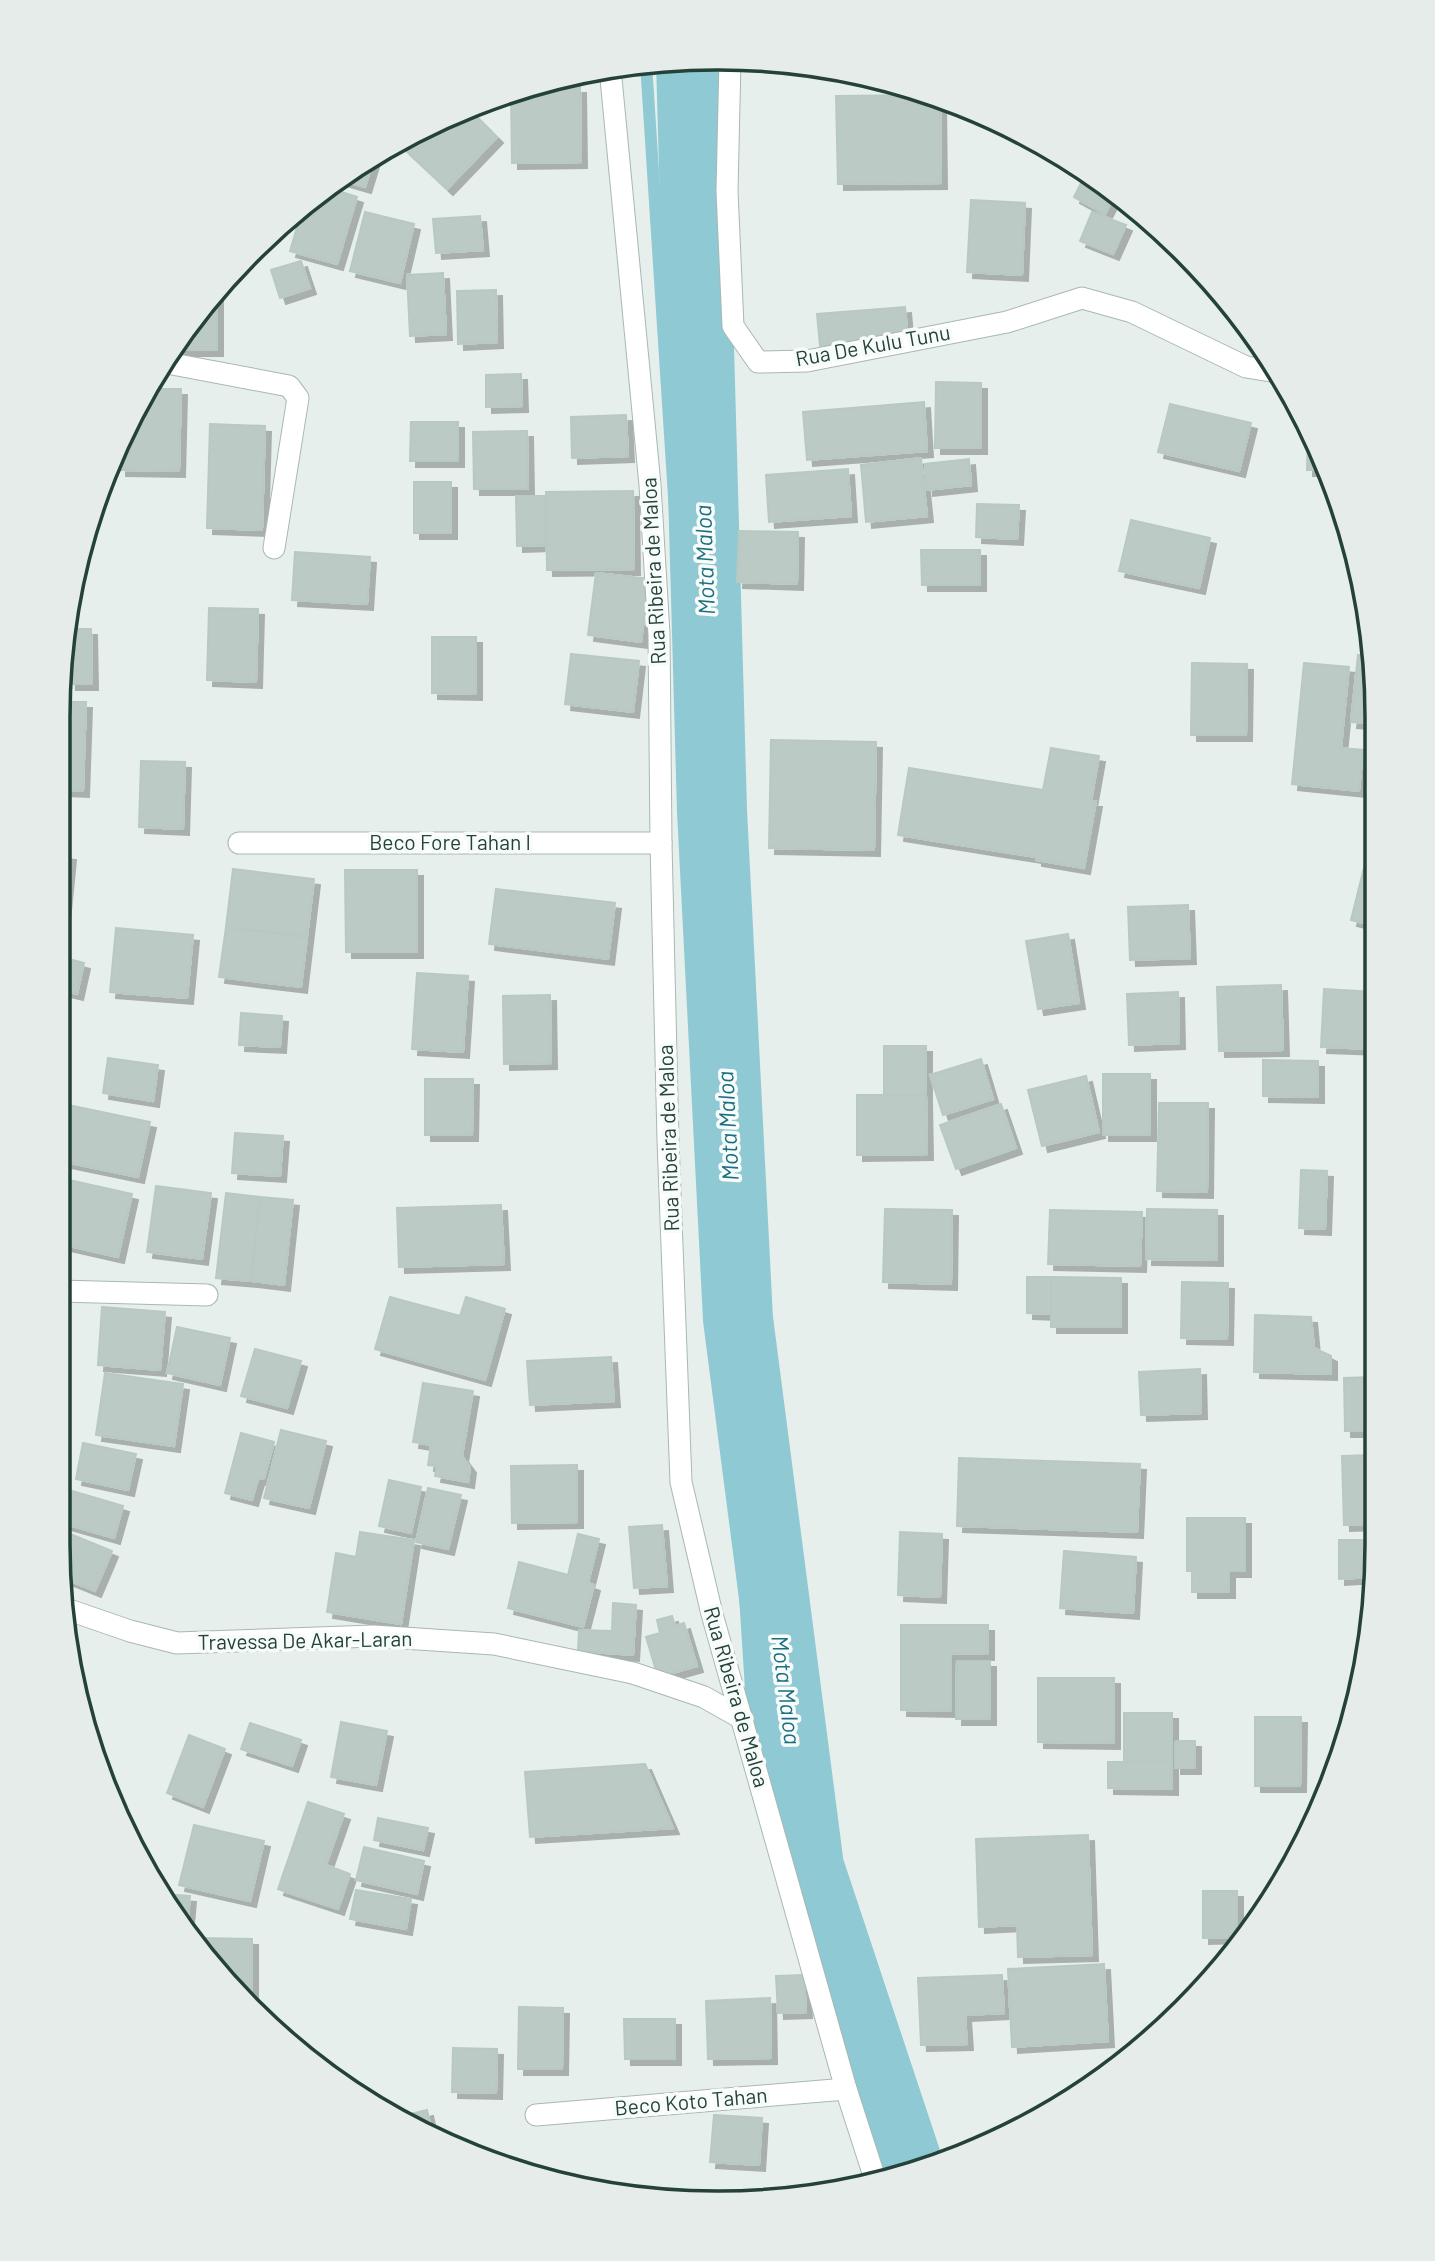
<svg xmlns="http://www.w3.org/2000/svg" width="1435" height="2261" font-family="Barlow,sans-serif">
	<defs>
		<filter id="shadow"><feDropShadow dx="6" dy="6" stdDeviation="0" flood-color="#0004"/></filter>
	</defs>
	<rect width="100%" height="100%" fill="#e6efeb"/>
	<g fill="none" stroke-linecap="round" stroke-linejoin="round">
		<path stroke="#8ec9d4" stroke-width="12" d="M646 63 752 1704 889 2180"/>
		<path stroke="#8ec9d4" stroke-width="70" d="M691 61 712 811 738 1319 809 1867 910 2171"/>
	</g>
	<g fill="#bbcac4" stroke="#b8c9c2" stroke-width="2" filter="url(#shadow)">
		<path d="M580 87 581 162 512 163 511 92 525 88Z"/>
		<path d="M926 95 940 100 941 183 838 184 836 96Z"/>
		<path d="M469 109 497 137 447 189 404 149 421 131Z"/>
		<path d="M372 157 374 158 365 187 341 180Z"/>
		<path d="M1086 173 1116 192 1105 214 1074 197Z"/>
		<path d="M329 188 357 197 337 264 290 251 303 207Z"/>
		<path d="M971 200 1025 203 1022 275 967 272Z"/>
		<path d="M365 212 414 224 400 283 350 271Z"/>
		<path d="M1092 212 1126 225 1113 254 1080 241Z"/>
		<path d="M480 216 483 250 436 253 433 219Z"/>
		<path d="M301 261 310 288 280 298 271 270Z"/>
		<path d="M443 273 446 334 410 336 407 275Z"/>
		<path d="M496 290 497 342 458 344 457 291Z"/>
		<path d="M217 292V350H175L194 316Z"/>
		<path d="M905 307 908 339 820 346 817 314Z"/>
		<path d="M521 374 522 406 486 407V375Z"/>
		<path d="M936 382 981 383V448H935Z"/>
		<path d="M152 389H181L179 471 120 470V444Z"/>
		<path d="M924 402 927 451 807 460 803 412Z"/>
		<path d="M1170 404 1251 423 1239 471 1158 452Z"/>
		<path d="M626 415 628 456 572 458 571 417Z"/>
		<path d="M411 422H458V461H410Z"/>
		<path d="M210 424 265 426 262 530 207 528Z"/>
		<path d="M527 431 528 489H474L473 432Z"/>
		<path d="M1308 433 1323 470H1307Z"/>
		<path d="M921 458 927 516 866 522 861 465Z"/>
		<path d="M969 459 971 485 927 490 925 464Z"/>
		<path d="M848 469 851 516 769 522 766 475Z"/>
		<rect x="414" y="482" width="37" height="51"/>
		<path d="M633 491 634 569 547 570 546 492Z"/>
		<path d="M516 496H544L545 545 517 546Z"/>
		<path d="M977 504 1019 505 1017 539 976 537Z"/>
		<path d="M1131 520 1210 538 1199 588 1119 571Z"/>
		<path d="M739 531 798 532 797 584 737 582Z"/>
		<path d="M921 550H980V585H922Z"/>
		<path d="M295 552 370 557 367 604 292 600Z"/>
		<path d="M596 573 649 579 641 642 588 635Z"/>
		<path d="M209 608 258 609 256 682 207 680Z"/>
		<path d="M68 629H91L92 684H70Z"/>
		<path d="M432 637H476V694L432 693Z"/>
		<path d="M571 654 639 661 633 712 565 704Z"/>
		<path d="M1358 655 1373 657 1376 674V724L1351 722Z"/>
		<path d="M1192 663 1247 664 1246 735H1191Z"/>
		<path d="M1304 663 1349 667 1341 748 1363 750 1359 791 1292 784Z"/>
		<path d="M63 702H86L83 791 62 790Z"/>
		<path d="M771 740 876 742 874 850 769 848Z"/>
		<path d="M1051 748 1099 756 1091 801H1096L1084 868 1036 860V857L898 835 909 768 1043 790Z"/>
		<path d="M141 761 185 762 183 829 139 827Z"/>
		<path d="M1375 823V926L1351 920Z"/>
		<path d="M62 853 70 854 63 925H62Z"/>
		<path d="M233 869 314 879 307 937 226 927Z"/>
		<path d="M345 870H417V952H346Z"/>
		<path d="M496 889 615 903 608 959 489 944Z"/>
		<path d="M1188 905 1190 958 1130 960 1128 907Z"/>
		<path d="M226 927 307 937 301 987 219 977Z"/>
		<path d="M116 928 193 935 187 998 110 992Z"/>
		<path d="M1068 934 1079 1003 1038 1009 1026 941Z"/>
		<path d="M61 957 84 963 77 994 61 990Z"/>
		<path d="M417 973 468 976 463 1052 412 1049Z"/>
		<path d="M1281 985 1283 1050 1219 1051 1217 987Z"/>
		<path d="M1324 989 1374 992V1049L1321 1047Z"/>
		<path d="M1178 992 1179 1043 1129 1045 1127 994Z"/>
		<path d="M550 995 551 1063 504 1064 503 996Z"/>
		<path d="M241 1013 282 1016 280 1047 239 1045Z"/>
		<rect x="884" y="1046" width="42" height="49"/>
		<path d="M108 1058 158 1065 153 1101 103 1093Z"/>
		<path d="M981 1059 993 1099 943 1115 930 1075Z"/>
		<path d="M1263 1060 1318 1061V1097L1263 1096Z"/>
		<rect x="1103" y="1074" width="47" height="61"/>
		<path d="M1086 1076 1099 1132 1042 1146 1028 1090Z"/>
		<path d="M425 1079H473L472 1135H425Z"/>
		<path d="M857 1095H926L927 1154 857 1155Z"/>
		<path d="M1159 1103H1208L1207 1192 1157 1191Z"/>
		<path d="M1001 1104 1016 1148 956 1169 940 1125Z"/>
		<path d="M68 1105 150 1122 138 1177 60 1161V1143Z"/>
		<path d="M235 1133 283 1136 280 1176 232 1173Z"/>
		<path d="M1301 1170 1327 1171 1325 1229 1299 1228Z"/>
		<path d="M60 1178 132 1194 118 1257 60 1244Z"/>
		<path d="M156 1186 211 1193 202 1259 147 1252Z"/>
		<path d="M226 1193 260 1197 251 1281 216 1278Z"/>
		<path d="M260 1197 293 1200 284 1285 251 1281Z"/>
		<path d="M501 1205 504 1264 399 1267 397 1208Z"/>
		<path d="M885 1209 952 1210 951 1284 883 1282Z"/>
		<path d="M1147 1209 1217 1210V1260L1146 1259Z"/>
		<path d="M1050 1210 1142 1212 1140 1266 1048 1264Z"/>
		<path d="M1027 1277H1051V1314L1027 1313Z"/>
		<path d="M1051 1277 1121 1278V1327H1051Z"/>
		<path d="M1369 1277H1373V1329H1366Z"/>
		<path d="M1182 1282 1228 1283 1227 1339 1181 1338Z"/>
		<path d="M390 1297 460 1316 466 1297 505 1309 485 1380 375 1349Z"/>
		<path d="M102 1307 165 1312 160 1370 98 1365Z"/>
		<path d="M1255 1315 1311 1317 1314 1348 1331 1356V1374L1254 1372Z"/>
		<path d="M177 1327 230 1338 220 1385 167 1373Z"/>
		<path d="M255 1349 301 1361 287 1408 241 1396Z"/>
		<path d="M611 1357 614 1401 530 1405 527 1361Z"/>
		<path d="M1200 1369 1201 1413 1141 1415 1139 1372Z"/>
		<path d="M105 1373 183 1384 174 1446 96 1435Z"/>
		<path d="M1373 1377V1431H1345L1344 1378Z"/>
		<path d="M423 1383 473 1391 462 1456 470 1467 468 1482 435 1476 437 1466 428 1465 431 1445 413 1442Z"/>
		<path d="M281 1430 326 1441 309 1508 264 1498Z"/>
		<path d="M241 1433 274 1442 264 1478 258 1479 252 1500 225 1493Z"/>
		<path d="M83 1443 136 1454 128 1490 76 1479Z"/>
		<path d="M1372 1455V1524L1344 1525 1342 1456Z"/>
		<path d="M959 1458 1140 1464 1137 1532 957 1526Z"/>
		<path d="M577 1465V1522L512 1523 511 1466Z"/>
		<path d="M389 1480 421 1487 411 1533 379 1526Z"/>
		<path d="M62 1488 123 1506 114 1538 58 1522V1501Z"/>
		<path d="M428 1488 461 1495 448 1549 416 1542Z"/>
		<path d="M1187 1518H1245V1571H1229V1592H1192V1571H1187Z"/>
		<path d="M662 1525 667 1586 634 1588 629 1527Z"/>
		<path d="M58 1529 112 1551 95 1591 63 1578 58 1544Z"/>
		<path d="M360 1532 414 1540 401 1624 327 1612 336 1553 356 1557Z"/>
		<path d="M900 1532 942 1534 940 1597 898 1595Z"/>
		<path d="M578 1534 599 1539 588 1583 594 1585 583 1627 508 1608 519 1562 568 1575Z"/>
		<path d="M1339 1540H1372V1577L1339 1579Z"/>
		<path d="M1064 1551 1136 1557 1133 1613 1060 1608Z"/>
		<path d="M613 1603 636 1605 633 1655 578 1651 579 1630 612 1631Z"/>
		<path d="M672 1616 675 1626 684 1623 697 1666 658 1677 646 1637 660 1633 657 1620Z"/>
		<path d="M901 1625H988V1654L951 1653V1711L901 1710Z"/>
		<path d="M957 1661H990V1719H956Z"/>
		<path d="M1038 1678H1114V1743L1038 1742Z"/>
		<rect x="1124" y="1713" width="48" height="49"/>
		<path d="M1255 1717H1301L1300 1786H1255Z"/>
		<path d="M341 1722 387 1731 376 1785 331 1777Z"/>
		<path d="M250 1723 301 1740 292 1766 241 1749Z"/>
		<path d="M189 1735 225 1749 203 1807 167 1793Z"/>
		<path d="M1176 1741H1195V1768H1175Z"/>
		<path d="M1108 1762H1172V1789L1108 1788Z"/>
		<path d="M645 1764 673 1828 530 1837 525 1772Z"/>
		<path d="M308 1802 344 1814 326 1865 350 1874 338 1909 278 1889Z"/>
		<path d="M378 1818 428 1828 423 1850 374 1840Z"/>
		<path d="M194 1825 264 1841 250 1901 179 1885Z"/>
		<path d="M1088 1835 1092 1955 1018 1957 1017 1925 979 1927 976 1839Z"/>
		<path d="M364 1847 424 1861 417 1894 356 1880Z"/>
		<path d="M356 1890 411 1899 406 1929 350 1919Z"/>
		<path d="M1203 1891H1237V1937L1203 1938Z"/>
		<path d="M161 1894 190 1896 187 1929 169 1910Z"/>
		<path d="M202 1938 252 1939V1999L202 1945Z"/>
		<path d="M1104 1964 1108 2041 1012 2047 1008 1969Z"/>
		<path d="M804 1975 806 2012 778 2013 776 1976Z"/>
		<path d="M1002 1975 1004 2013 965 2015 967 2044 921 2045 918 1978Z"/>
		<path d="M770 1998 771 2058 708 2059 706 2001Z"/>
		<path d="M519 2007 563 2008 562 2069H518Z"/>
		<path d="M624 2019H675V2059H625Z"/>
		<path d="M453 2048 497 2049 496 2093 452 2092Z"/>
		<path d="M427 2110 431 2128 406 2115Z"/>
		<path d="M714 2115 762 2118 759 2165 710 2162Z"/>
	</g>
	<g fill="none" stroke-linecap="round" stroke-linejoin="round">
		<g stroke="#a8b8b2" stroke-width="23">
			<g id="minor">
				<path d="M730 60 727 191 733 326 758 362 807 361 1007 322 1082 298 1132 312 1246 367 1277 372"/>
				<path d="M610 68 650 485 659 634 661 843 668 1140 681 1482 712 1614 846 2089 876 2182"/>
				<path d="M167 363 289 386 298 398 274 548"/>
				<path d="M239 843H661"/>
				<path d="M59 1291 207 1295"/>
				<path d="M69 1610 130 1631 177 1643 373 1636 494 1644 633 1673 704 1697 743 1719"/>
				<path d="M536 2115 846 2089"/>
			</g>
		</g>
		<use href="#minor" stroke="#fff" stroke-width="21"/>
	</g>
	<g text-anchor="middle" stroke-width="7" stroke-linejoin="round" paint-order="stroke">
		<g font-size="21" fill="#24423a" stroke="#f7fbf9">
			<text transform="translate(873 346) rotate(-10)" y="7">Rua De Kulu Tunu</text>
			<text transform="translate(654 571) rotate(-93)" y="7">Rua Ribeira de Maloa</text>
			<text x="450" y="850">Beco Fore Tahan I</text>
			<text transform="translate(669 1138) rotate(-92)" y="7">Rua Ribeira de Maloa</text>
			<text transform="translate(305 1641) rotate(-1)" y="7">Travessa De Akar-Laran</text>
			<text transform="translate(736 1697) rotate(74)" y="7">Rua Ribeira de Maloa</text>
			<text transform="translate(691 2102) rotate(-5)" y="7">Beco Koto Tahan</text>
		</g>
		<g font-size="23" font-style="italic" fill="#1c6f80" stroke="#f7fbf9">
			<text transform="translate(705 560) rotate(-92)" y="8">Mota Maloa</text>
			<text transform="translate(728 1126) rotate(-93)" y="8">Mota Maloa</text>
			<text transform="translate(786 1690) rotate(83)" y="8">Mota Maloa</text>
		</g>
	</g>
	<path d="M0 0H1435V2261H0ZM717 70H718A647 647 0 0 1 1365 717V1544A647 647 0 0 1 718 2191H717A647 647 0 0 1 70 1544V717A647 647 0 0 1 717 70Z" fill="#e6ecea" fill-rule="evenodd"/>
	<path fill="none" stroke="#24423a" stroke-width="3.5" d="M717 70H718A647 647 0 0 1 1365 717V1544A647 647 0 0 1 718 2191H717A647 647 0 0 1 70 1544V717A647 647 0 0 1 717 70Z"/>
</svg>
